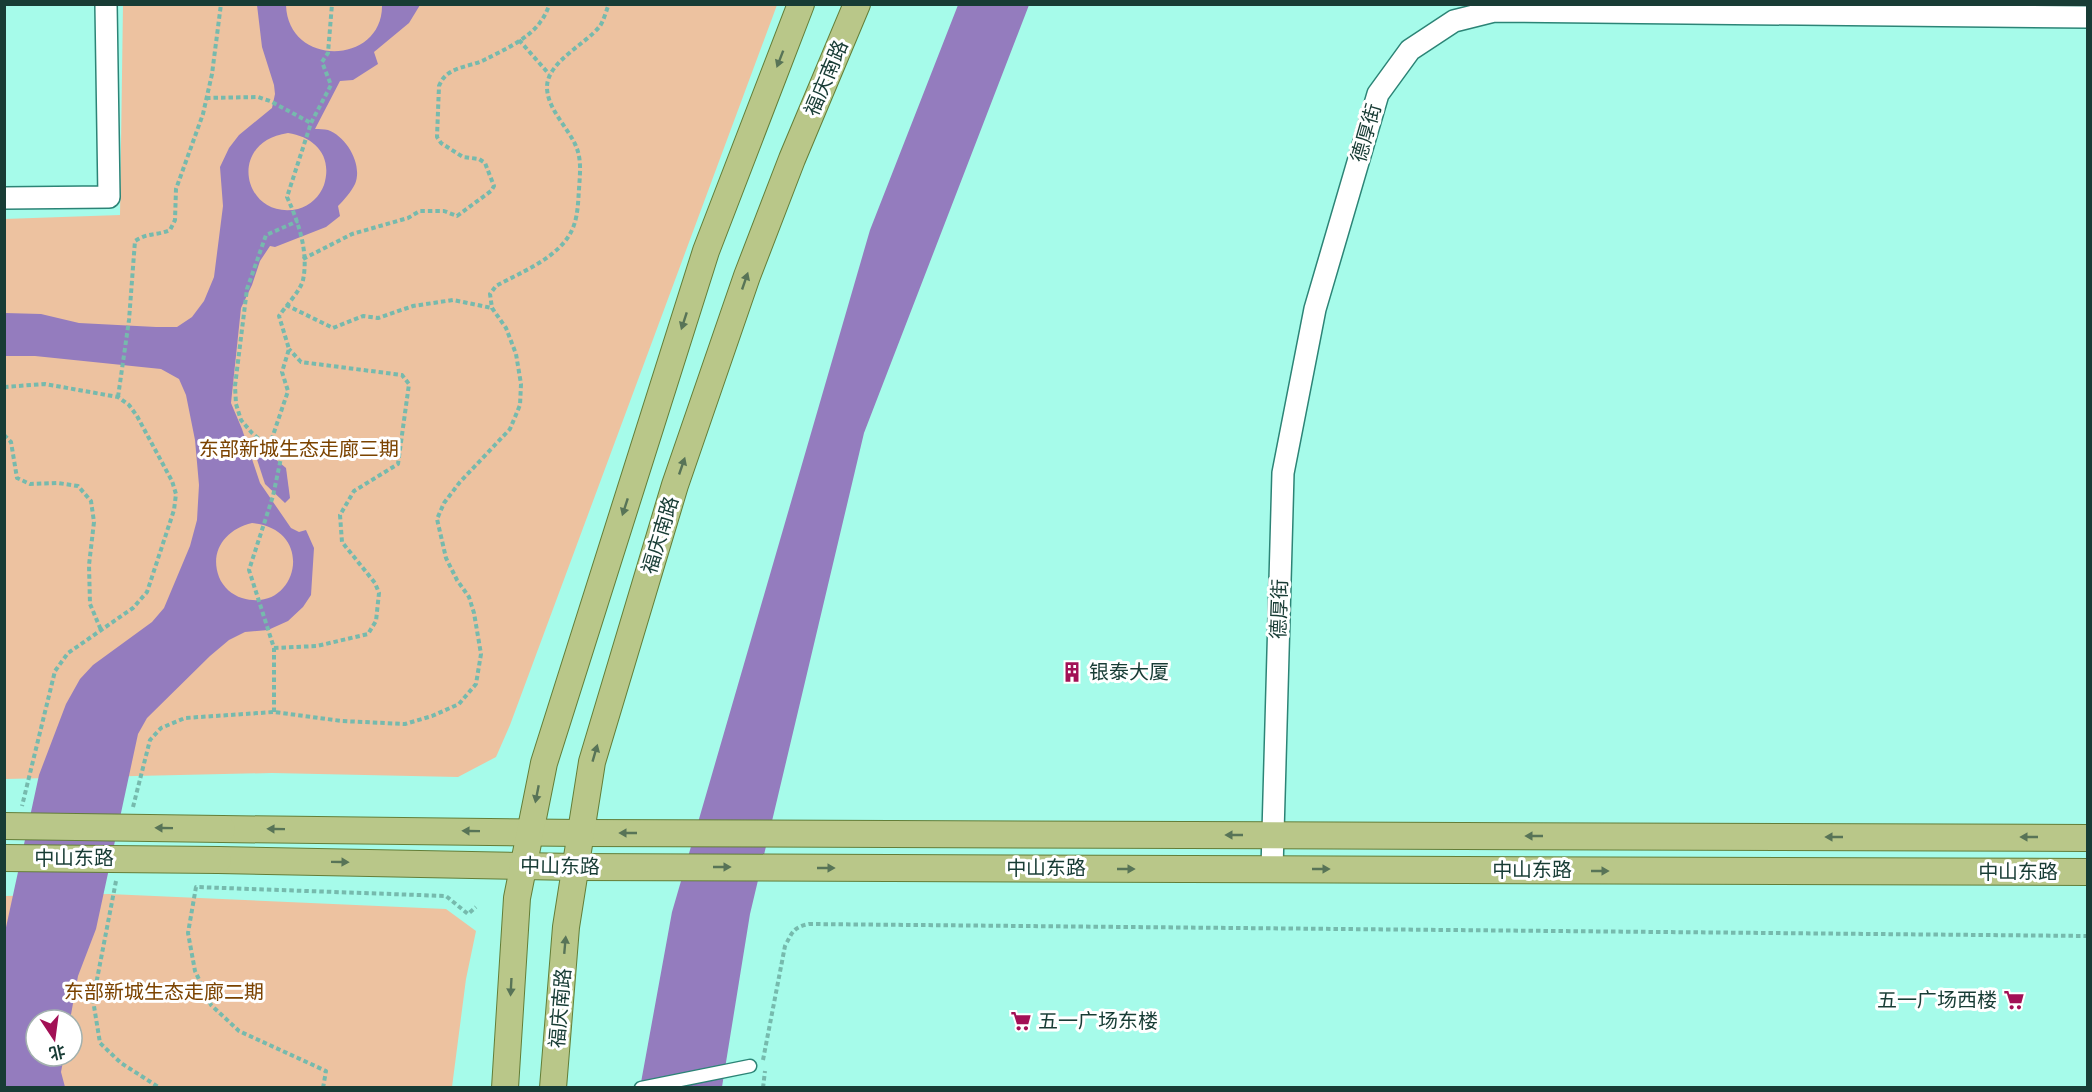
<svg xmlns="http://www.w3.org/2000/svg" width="2092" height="1092" font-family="Cabin,'Noto Sans SC',sans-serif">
	<rect width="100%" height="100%" fill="#a6fbea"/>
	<g fill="#edc2a0" fill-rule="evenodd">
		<path d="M123 5H777L510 725 496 757 458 777 272 773 5 779 4 219 120 215Z"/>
		<path d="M109 894 446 909 476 931 466 979 452 1087H5L4 896ZM36 1020H72V1056H36Z"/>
	</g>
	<g fill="#947cbe" fill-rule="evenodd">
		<path d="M257 5H286C288 68 383 65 382 5H420L409 23 374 52 378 64 353 80 340 81 315 129C319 129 324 129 328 130 347 137 363 165 355 184 351 192 344 200 338 206L340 216 326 227 275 247 270 246 260 261 252 285 241 308 231 403 242 429 260 483 291 528 299 532 306 530 314 548 311 595 303 607 288 621 268 630 245 632 229 640 210 656 147 718 138 734 96 929 78 976 70 1020H36V1056H64L61 1072 65 1087 5 1088V932L39 775 66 704 80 679 93 665 152 622 164 608 190 546 197 520 199 485 195 440 186 395 179 379 161 369 35 356H5V313L41 314 79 323 156 327H177L192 317 204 301 214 277 223 206 220 167 229 148 239 135 272 108 275 94 274 85 262 47ZM288 133C315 137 333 156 324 185 320 196 310 206 298 209 244 221 225 142 288 133ZM252 523C318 529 297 615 242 598 232 595 223 587 219 577 209 551 226 529 252 523Z"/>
		<path d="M958 5H1029L864 433 750 914 722 1087 640 1088 672 912 870 230Z"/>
		<path d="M250 438 286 468 290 498 285 503 265 484Z"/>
	</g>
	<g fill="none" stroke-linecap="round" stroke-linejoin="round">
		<g stroke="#2c8476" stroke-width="15">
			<path id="pedestrian" d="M641 1088 750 1066"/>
		</g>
		<g stroke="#2c8476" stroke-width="24">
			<g id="tertiary">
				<path d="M4 198 109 197 106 4"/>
				<path d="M1272 869 1283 473 1315 309 1378 94 1410 50 1454 21 1494 11 2088 17"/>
			</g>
		</g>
		<g stroke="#637e38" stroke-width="28">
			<g id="primary">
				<path d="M222 829 581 833 2088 838"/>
				<path d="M218 860 575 867 2088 872"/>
				<path d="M505 1088 517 898 544 763 706 251 801 4"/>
				<path d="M553 1088 566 927 592 762 675 485 747 276 792 159 857 4"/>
			</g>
		</g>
		<g stroke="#76baad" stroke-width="4" stroke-dasharray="4.5 3" stroke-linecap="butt">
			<path d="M519 40 549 74"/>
			<path d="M206 98 258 97 270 101 311 123"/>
			<path d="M303 259 352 234 408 218 420 211H444L457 216 491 191 494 186 485 163 479 159 463 157 441 143 437 137 439 86C447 65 470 68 486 59 504 50 530 38 541 21 545 16 547 10 550 4"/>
			<path d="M286 305 333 328 363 316 378 318 413 306 453 300 492 308"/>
			<path d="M4 387 45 384 118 397 129 405 137 416 172 481 176 494 174 510 147 592 133 608 68 653 55 671 22 806"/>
			<path d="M118 397 129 320 135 241C149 232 156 236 170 230L175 220 176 189 203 114 212 74 221 4"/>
			<path d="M4 435 11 442 17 478 30 484 58 483 78 486 91 501 94 522 89 565 90 604 101 630"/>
			<path d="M269 447 288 391 282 372 289 349 279 316C285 307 301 290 303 280 309 252 298 221 287 197L311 123 331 85 322 62 328 53 332 4"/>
			<path d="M274 648 317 646 368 634 376 621 379 593 375 583 342 542 340 515 354 491 398 464 409 384 402 375 301 362 289 349"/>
			<path d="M274 712V648L249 570 273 496 281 458 252 433 241 420 236 404 235 386 247 289 266 235 298 221"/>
			<path d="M133 807 150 740 161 728 185 718 274 712 342 721 405 724 432 716 459 704 476 684 481 654 474 613 469 597 457 580 446 558 437 519 444 503 460 482 510 429 520 405 521 384 516 354 506 328 492 308 490 294 496 286C521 272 559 258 572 230 578 217 578 203 579 189 580 174 582 158 575 144 566 125 547 108 547 87 547 62 586 44 600 26 604 20 606 11 609 4"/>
			<path d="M116 881 93 1000 100 1043 121 1063 160 1088"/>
			<path d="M763 1060 785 946C792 933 793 927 809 924L2088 936"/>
			<path d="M323 1088 326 1071 239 1031 211 1005 195 971 188 933 196 887 446 896 468 914 476 907"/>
			<path d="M763 1088 765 1071"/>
		</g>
		<use href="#pedestrian" stroke="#fff" stroke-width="12"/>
		<use href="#tertiary" stroke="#fff" stroke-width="21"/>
		<use href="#primary" stroke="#b9c789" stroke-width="26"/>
		<g stroke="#637e38" stroke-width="28" stroke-linecap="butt">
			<g id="primary-bridge">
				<path d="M4 826 222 829"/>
				<path d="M4 858 218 860"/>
			</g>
		</g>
		<use href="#primary-bridge" stroke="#b9c789" stroke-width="26"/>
	</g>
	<defs><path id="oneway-solid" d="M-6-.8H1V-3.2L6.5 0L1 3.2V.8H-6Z" transform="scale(1.5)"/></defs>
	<g fill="#587457">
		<use href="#oneway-solid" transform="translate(780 59) rotate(111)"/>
		<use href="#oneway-solid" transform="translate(745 281) rotate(-71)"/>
		<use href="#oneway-solid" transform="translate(684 321) rotate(108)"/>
		<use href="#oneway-solid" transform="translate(682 466) rotate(-71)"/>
		<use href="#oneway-solid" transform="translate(625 507) rotate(108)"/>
		<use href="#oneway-solid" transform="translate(595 753) rotate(-74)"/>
		<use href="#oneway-solid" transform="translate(537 794) rotate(101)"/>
		<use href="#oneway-solid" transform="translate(164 828) rotate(-179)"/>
		<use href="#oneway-solid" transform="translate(276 829) rotate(-179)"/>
		<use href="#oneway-solid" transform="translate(471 831) rotate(-179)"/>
		<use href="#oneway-solid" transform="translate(628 833) rotate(-180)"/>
		<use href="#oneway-solid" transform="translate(1234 835) rotate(-180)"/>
		<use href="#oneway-solid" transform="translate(1534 836) rotate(-180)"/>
		<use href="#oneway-solid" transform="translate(1834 837) rotate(-180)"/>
		<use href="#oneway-solid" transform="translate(2029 837) rotate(-180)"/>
		<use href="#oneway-solid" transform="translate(340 862) rotate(1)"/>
		<use href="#oneway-solid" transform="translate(722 867)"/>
		<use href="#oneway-solid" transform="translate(826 868)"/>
		<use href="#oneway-solid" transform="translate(1126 869)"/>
		<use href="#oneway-solid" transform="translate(1321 869)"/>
		<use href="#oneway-solid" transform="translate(1600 871)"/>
		<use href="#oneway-solid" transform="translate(565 945) rotate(-85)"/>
		<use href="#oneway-solid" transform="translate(511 987) rotate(93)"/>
	</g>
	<defs>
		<g id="building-bare" transform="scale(1.62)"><path d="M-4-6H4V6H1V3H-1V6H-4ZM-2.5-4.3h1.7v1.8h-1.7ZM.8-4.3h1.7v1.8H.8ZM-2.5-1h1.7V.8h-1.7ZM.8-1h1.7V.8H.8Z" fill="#a21055" stroke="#fff" stroke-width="2.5" paint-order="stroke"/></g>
		<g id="supermarket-bare" transform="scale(1.62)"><path d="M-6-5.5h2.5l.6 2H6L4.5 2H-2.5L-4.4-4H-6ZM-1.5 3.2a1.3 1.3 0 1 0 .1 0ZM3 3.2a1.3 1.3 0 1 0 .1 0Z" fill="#a21055" stroke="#fff" stroke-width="2.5" paint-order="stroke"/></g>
	</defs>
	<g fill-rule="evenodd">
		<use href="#building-bare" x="1072" y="672"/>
		<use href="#supermarket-bare" x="2014" y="1000"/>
		<use href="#supermarket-bare" x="1021" y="1021"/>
	</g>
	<g text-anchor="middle" stroke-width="6" stroke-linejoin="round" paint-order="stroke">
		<g font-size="20" fill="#183c35" stroke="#fff">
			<text transform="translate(826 78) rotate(-67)" y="7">福庆南路</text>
			<text transform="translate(1366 133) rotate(-74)" y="7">德厚街</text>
			<text transform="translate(660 535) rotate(-73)" y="7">福庆南路</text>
			<text transform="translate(1279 609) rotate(-88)" y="7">德厚街</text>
			<text x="74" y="865">中山东路</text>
			<text transform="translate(560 866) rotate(1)" y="7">中山东路</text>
			<text x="1046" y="875">中山东路</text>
			<text x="1532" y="877">中山东路</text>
			<text x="2018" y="879">中山东路</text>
			<text transform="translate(560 1008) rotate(-85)" y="7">福庆南路</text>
		</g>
		<g font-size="20" fill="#7b4300" stroke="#fff">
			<text x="299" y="456">东部新城生态走廊三期</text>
			<text x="164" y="999">东部新城生态走廊二期</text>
		</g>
		<g font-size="20" fill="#183c35" stroke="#fff" text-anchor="start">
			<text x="1089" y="679">银泰大厦</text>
			<text x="1997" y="1007" text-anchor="end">五一广场西楼</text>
			<text x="1038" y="1028">五一广场东楼</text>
		</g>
	</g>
	<rect width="2092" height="1092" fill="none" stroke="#183c35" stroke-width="12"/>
	<g transform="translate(54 1038) rotate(167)"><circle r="28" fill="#ffffff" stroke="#a3b1ae" stroke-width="1.5"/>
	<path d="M0-4.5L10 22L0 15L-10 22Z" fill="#a21055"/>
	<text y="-9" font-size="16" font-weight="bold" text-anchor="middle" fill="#183c35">北</text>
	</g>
</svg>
